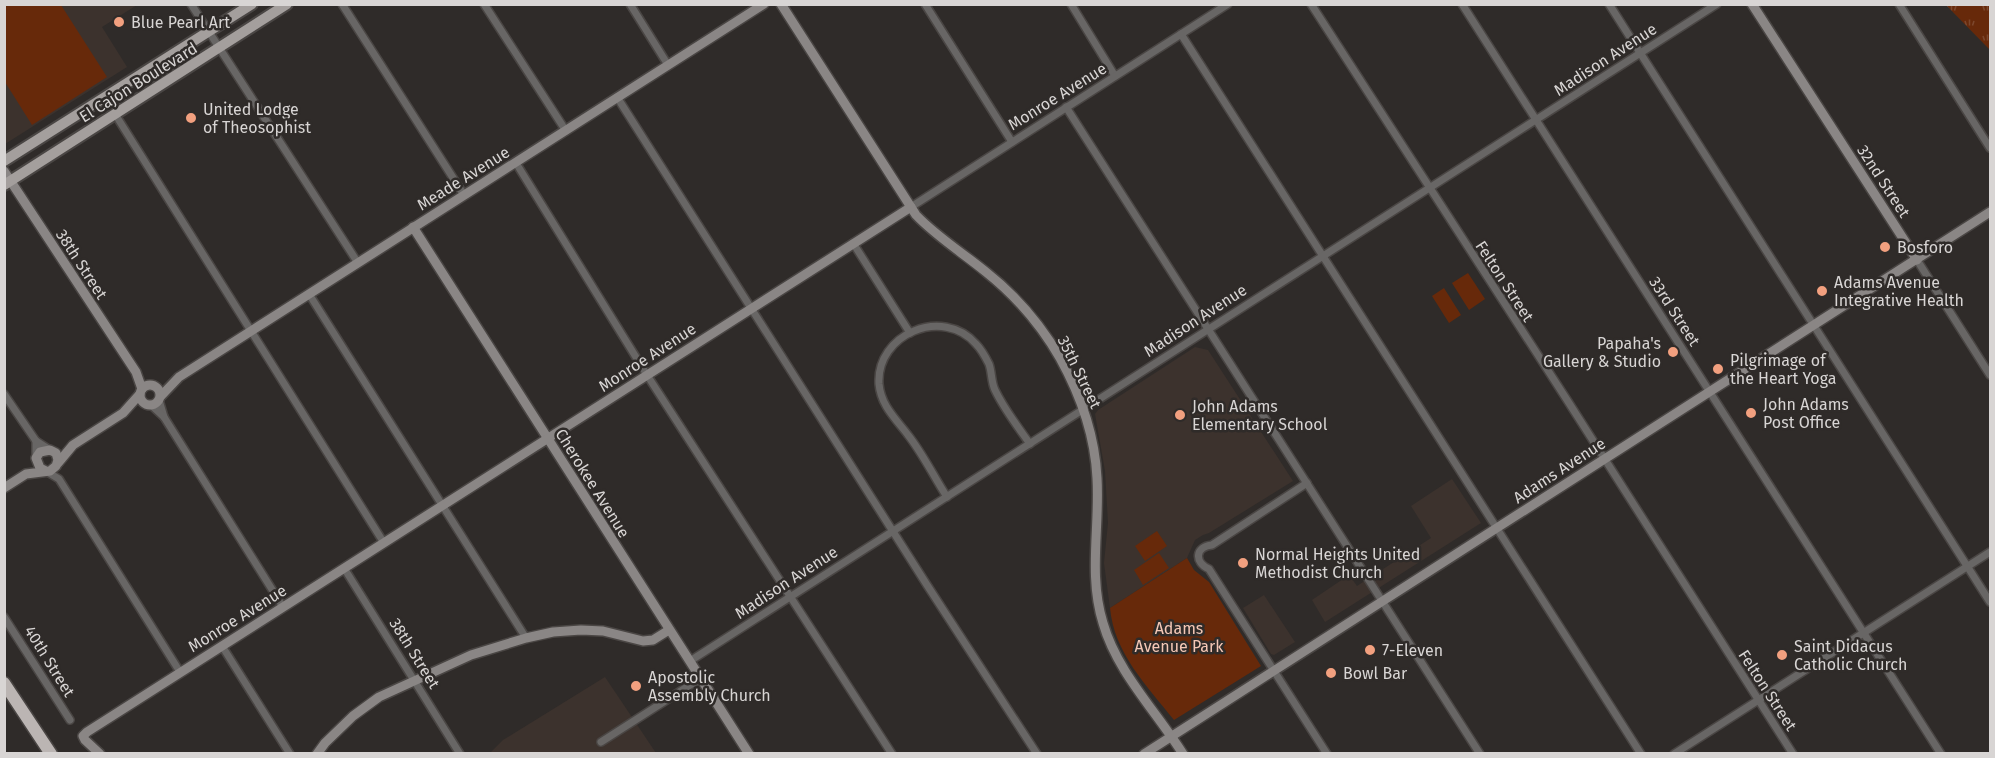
<svg xmlns="http://www.w3.org/2000/svg" width="1995" height="758" font-family="'Fira Sans',sans-serif">
	<defs>
		<pattern id="grass-tufts" width="24" height="20" patternUnits="userSpaceOnUse" patternTransform="scale(1.5)"><rect width="24" height="20" fill="#67290a"/><path d="M3 7l-1-3M5 7V3M7 7l1-3M15 17l-1-3M17 17v-4M19 17l1-3" fill="none" stroke="#7c472d"/></pattern>
	</defs>
	<rect width="100%" height="100%" fill="#2f2b29"/>
	<g fill="#3c322d">
		<path d="M5 5H137L102 27 127 67 5 144Z"/>
		<path d="M1195 347 1208 350 1293 481 1209 533 1203 535 1195 540 1187 558 1110 608 1104 563 1108 523 1105 471 1095 414 1098 410Z"/>
		<path d="M1452 479 1481 523 1325 622 1312 600 1349 575 1357 586 1431 538 1411 506Z"/>
		<path d="M1264 595 1295 642 1274 655 1271 654 1243 608Z"/>
		<path d="M605 677 656 753 489 754 503 740Z"/>
	</g>
	<path fill="url(#grass-tufts)" d="M1946 5H1990V50Z"/>
	<g fill="#67290a">
		<path d="M4 5H61L107 77 32 125 5 82Z"/>
		<path d="M1468 273 1485 299 1469 310 1452 283Z"/>
		<path d="M1444 288 1461 315 1449 323 1432 296Z"/>
		<path d="M1157 531 1167 546 1145 561 1135 546Z"/>
		<path d="M1159 553 1169 568 1143 585 1134 570Z"/>
		<path d="M1187 558 1194 570 1209 582 1261 666 1174 720C1147 686 1114 653 1110 608Z"/>
	</g>
	<g fill="none" stroke-linecap="round" stroke-linejoin="round">
		<g stroke="#4a4644" stroke-width="10">
			<g id="street">
				<path d="M191 4 358 263"/>
				<path d="M342 4 464 195"/>
				<path d="M484 4 566 131"/>
				<path d="M630 4 668 65"/>
				<path d="M925 4 1012 142"/>
				<path d="M1071 4 1115 76"/>
				<path d="M1311 4 1569 403 1793 754"/>
				<path d="M1462 4 1941 754"/>
				<path d="M1609 4 1990 602"/>
				<path d="M1899 4 1990 148"/>
				<path d="M1181 34 1641 754"/>
				<path d="M617 97 927 585 1037 754"/>
				<path d="M1066 107 1480 754"/>
				<path d="M115 114 384 543"/>
				<path d="M516 163 647 375 892 754"/>
				<path d="M911 207 1228 4"/>
				<path d="M853 243 910 333"/>
				<path d="M1917 260 1990 375"/>
				<path d="M309 294 526 638"/>
				<path d="M4 394 36 441"/>
				<path d="M159 400 164 417"/>
				<path d="M151 405 164 417 283 607"/>
				<path d="M36 457V441L50 450"/>
				<path d="M46 471 59 479 180 672"/>
				<path d="M1307 483 1212 545C1195 547 1194 562 1209 569L1327 754"/>
				<path d="M947 497C934 477 923 454 908 435 896 419 881 406 879 384 876 334 943 306 976 344 981 349 986 358 989 364 992 372 991 382 995 390 1004 409 1018 427 1030 444"/>
				<path d="M344 568 460 754"/>
				<path d="M4 617 70 720"/>
				<path d="M222 646 290 754"/>
				<path d="M690 661 1717 4"/>
				<path d="M601 742 701 678"/>
				<path d="M1674 754 1990 552"/>
			</g>
		</g>
		<g stroke="#4a4644" stroke-width="12">
			<g id="secondary">
				<path d="M781 4 916 215C937 237 963 253 986 272 1015 295 1041 325 1060 358 1080 394 1095 436 1097 478 1100 527 1088 575 1103 623 1117 672 1156 711 1183 754"/>
				<path d="M1752 4 1917 260"/>
				<path d="M4 171 136 372 142 389"/>
				<path d="M413 227 749 754"/>
				<circle cx="150" cy="395" r="10"/>
				<path d="M161 396 179 377 764 4"/>
				<path d="M58 463 73 445 123 413 140 394"/>
				<path d="M4 488 26 474 50 471 56 466 58 460 56 453 50 450 40 452 36 458 40 468 46 471"/>
				<path d="M100 754 85 740 83 736 87 732 911 207"/>
				<path d="M317 754 325 743 353 716 379 697 471 655 526 638 553 632 581 630 603 631 643 641 653 640 669 630"/>
				<path d="M1144 754 1990 212"/>
			</g>
		</g>
		<g stroke="#4a4644" stroke-width="14">
			<g id="primary">
				<path d="M4 161 252 4"/>
				<path d="M4 185 287 4"/>
			</g>
		</g>
		<g stroke="#4a4644" stroke-width="15">
			<path id="highway" d="M4 683 51 754"/>
		</g>
		<use href="#street" stroke="#686665" stroke-width="7"/>
		<use href="#secondary" stroke="#8a8685" stroke-width="9"/>
		<use href="#primary" stroke="#a49f9d" stroke-width="10"/>
		<use href="#highway" stroke="#bbb5b3" stroke-width="12"/>
	</g>
	<g fill="#f2a07f" stroke="#2f2b29" stroke-width="2">
		<circle cx="119" cy="22" r="6"/>
		<circle cx="191" cy="118" r="6"/>
		<circle cx="1885" cy="247" r="6"/>
		<circle cx="1822" cy="291" r="6"/>
		<circle cx="1673" cy="352" r="6"/>
		<circle cx="1718" cy="369" r="6"/>
		<circle cx="1751" cy="413" r="6"/>
		<circle cx="1180" cy="415" r="6"/>
		<circle cx="1243" cy="563" r="6"/>
		<circle cx="1370" cy="650" r="6"/>
		<circle cx="1782" cy="655" r="6"/>
		<circle cx="1331" cy="673" r="6"/>
		<circle cx="636" cy="686" r="6"/>
	</g>
	<g text-anchor="middle" stroke-width="5" stroke-linejoin="round" paint-order="stroke">
		<g font-size="16" fill="#d8d5d4" stroke="#2f2b29" text-anchor="start">
			<text x="131" y="28">Blue Pearl Art</text>
			<text x="203" y="115">United Lodge<tspan x="203" dy="18">of Theosophist</tspan></text>
			<text x="1897" y="253">Bosforo</text>
			<text x="1834" y="288">Adams Avenue<tspan x="1834" dy="18">Integrative Health</tspan></text>
			<text x="1661" y="349" text-anchor="end">Papaha's<tspan x="1661" dy="18">Gallery &amp; Studio</tspan></text>
			<text x="1730" y="366">Pilgrimage of<tspan x="1730" dy="18">the Heart Yoga</tspan></text>
			<text x="1763" y="410">John Adams<tspan x="1763" dy="18">Post Office</tspan></text>
			<text x="1192" y="412">John Adams<tspan x="1192" dy="18">Elementary School</tspan></text>
			<text x="1255" y="560">Normal Heights United<tspan x="1255" dy="18">Methodist Church</tspan></text>
			<text x="1794" y="652">Saint Didacus<tspan x="1794" dy="18">Catholic Church</tspan></text>
			<text x="1382" y="656">7-Eleven</text>
			<text x="1343" y="679">Bowl Bar</text>
			<text x="648" y="683">Apostolic<tspan x="648" dy="18">Assembly Church</tspan></text>
		</g>
		<g font-size="16" fill="#d8d5d4" stroke="#2f2b29">
			<text transform="translate(1605 59) rotate(-33)" y="6">Madison Avenue</text>
			<text transform="translate(138 82) rotate(-32)" y="6">El Cajon Boulevard</text>
			<text transform="translate(1057 96) rotate(-32)" y="6">Monroe Avenue</text>
			<text transform="translate(463 178) rotate(-32)" y="6">Meade Avenue</text>
			<text transform="translate(1884 181) rotate(57)" y="6">32nd Street</text>
			<text transform="translate(82 264) rotate(57)" y="6">38th Street</text>
			<text transform="translate(1505 281) rotate(57)" y="6">Felton Street</text>
			<text transform="translate(1675 311) rotate(57)" y="6">33rd Street</text>
			<text transform="translate(1195 320) rotate(-33)" y="6">Madison Avenue</text>
			<text transform="translate(647 357) rotate(-33)" y="6">Monroe Avenue</text>
			<text transform="translate(1080 372) rotate(64)" y="6">35th Street</text>
			<text transform="translate(1559 470) rotate(-33)" y="6">Adams Avenue</text>
			<text transform="translate(593 483) rotate(58)" y="6">Cherokee Avenue</text>
			<text transform="translate(786 582) rotate(-33)" y="6">Madison Avenue</text>
			<text transform="translate(237 618) rotate(-32)" y="6">Monroe Avenue</text>
			<text transform="translate(415 653) rotate(58)" y="6">38th Street</text>
			<text transform="translate(50 661) rotate(58)" y="6">40th Street</text>
			<text transform="translate(1768 690) rotate(57)" y="6">Felton Street</text>
		</g>
		<g font-size="16" fill="#f5c8b6" stroke="#2f2b29">
			<text x="1179" y="634">Adams<tspan x="1179" dy="18">Avenue Park</tspan></text>
		</g>
	</g>
	<rect width="1995" height="758" fill="none" stroke="#d8d5d4" stroke-width="12"/>
</svg>
